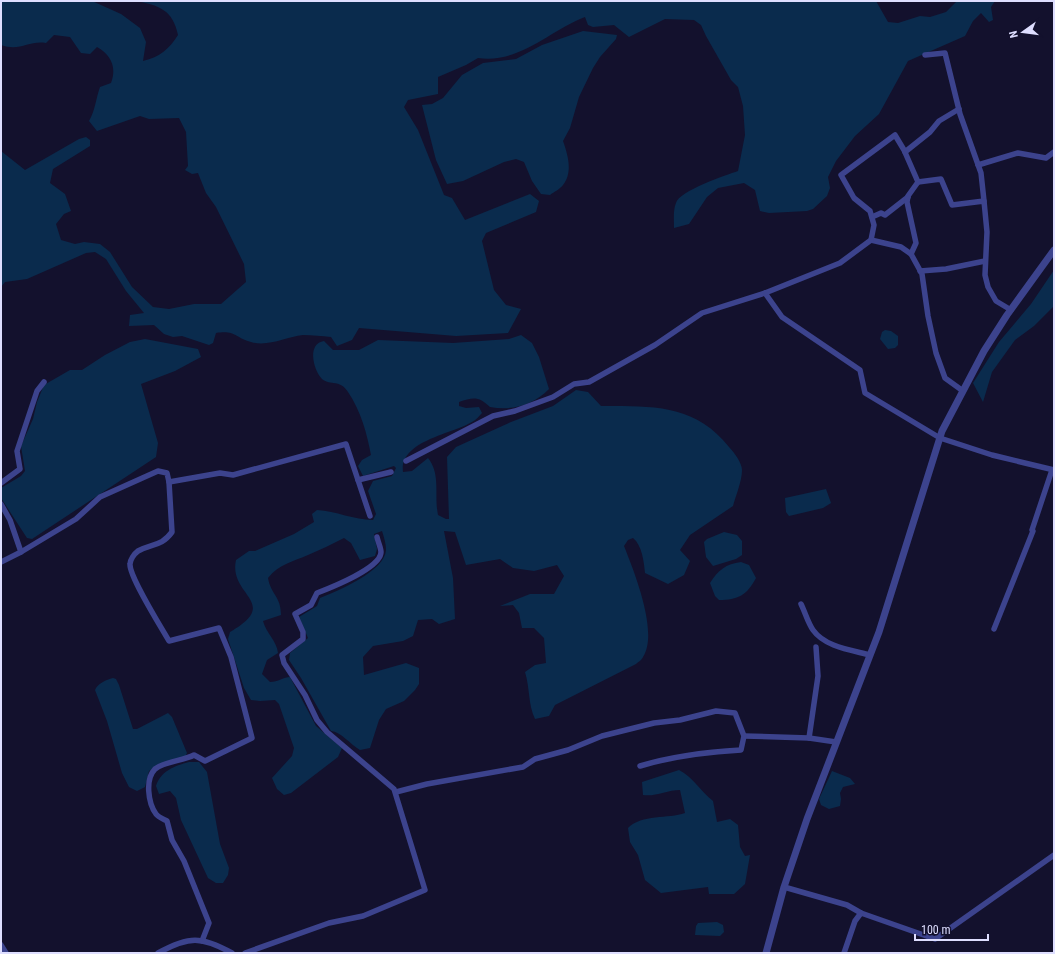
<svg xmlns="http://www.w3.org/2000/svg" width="1055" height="954" font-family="'Roboto Condensed',sans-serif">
	<rect width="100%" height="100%" fill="#13112d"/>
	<g fill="#0a2b4d">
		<path d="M1 1H92L121 14 140 28 146 42 143 61C160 57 169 49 178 35 173 10 159 5 135 1H876L888 22 898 23 920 16 930 17 946 12 957 1H995L991 7 993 20 989 22 981 13 973 21 965 36 908 61 879 114 855 136 836 161 828 177 830 188 827 196 813 209 807 211 769 213 760 211 755 190 744 183 718 188 707 197 689 224 674 228C674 220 673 210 676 203 679 191 726 175 738 171L745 135 743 106 738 87 731 80 706 36 701 25 694 20 665 19 629 37 614 25 593 27 588 25 585 17C549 31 519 64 478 58L466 65 438 77V94L408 100 404 107 418 130 444 195 452 198 465 220 530 194 539 201 536 212 486 233 482 241 494 290 506 305 521 309 508 333 456 336 359 328 352 340 337 346 331 337C322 336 312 335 303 335 286 337 268 347 251 342 235 338 236 330 216 333L213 343 209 345 182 336 173 337 164 334 154 325 129 326 130 315 144 313 126 291 106 259 95 252 86 253 27 279 5 282 1 287V151L25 170 79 139 86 137 90 140V146L53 169 50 183 65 194 71 211 64 214 56 224 61 240 75 244 84 242 100 244 110 252 132 287 153 307 169 309 194 304H221L246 282 244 264 216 207 206 193 198 173 192 174 185 170 188 166 186 132 179 118 149 119 140 116 97 131 89 121C95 111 96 98 100 87L111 83C117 67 111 55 97 47L90 54 81 53 70 37 54 35 46 43C29 40 20 52 1 45Z"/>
		<path d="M583 31 617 35 616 39 600 57 593 68 579 97 570 128 563 141C568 155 573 172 563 185 560 189 554 192 550 195L541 194 532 181 524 162 516 159 504 162 463 181 447 184 436 160 422 105 432 104 443 98 462 75 483 63 516 59 542 45Z"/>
		<path d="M1054 270V306L1034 326 1015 340 992 372 983 402 973 383 999 342 1031 304Z"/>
		<path d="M885 330 891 331 898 336V345L895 348 888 349 880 339 882 332Z"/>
		<path d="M521 335 532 343 539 357 549 389C533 405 513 411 490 407 479 396 473 397 459 402V406L466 408 479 407 482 413C479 416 476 420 472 422 452 434 399 441 403 472L412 471 428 458C441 474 434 495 438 515L446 519H449L447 457 456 447 511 422 553 406 576 390 588 392 601 406C652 406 695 404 729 447 734 452 742 463 742 470 742 481 736 495 733 506L690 535 680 550 690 561 684 575 668 584 645 573C644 562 642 545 633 538L628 540 624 546C634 571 659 633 643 657 642 660 638 662 636 664L555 705 549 716 535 719C528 705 530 688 525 672L535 665 546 663 544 638 534 628H522L519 613 513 605 500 606 530 594H554L564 576 557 565 534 571 513 568 500 559 466 565 455 532 444 531 453 578 455 619 439 624 432 619 418 620 413 636 403 641 373 646 363 657 364 675 406 663 419 668V684L415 690 404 701 386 709 379 720 370 748 360 750C350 744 341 732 331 731L301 678 289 660 290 653 308 638 299 617 317 606 320 598C338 591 385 571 386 550 386 544 384 537 382 531L374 534 377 549 375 556 360 560 351 543 344 538C332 544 320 550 308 555 292 562 279 564 268 578 271 595 281 596 281 615L263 621C266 633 277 641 278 653L267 660 262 674 270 682C278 682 284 677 290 677L316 726 342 748 338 757 291 793 284 795 277 789 272 778 292 756 294 748 279 704 275 700 260 701 251 700 244 688 228 639 230 632C282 602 228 596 236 560L249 551H255L294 534 314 522 312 514 317 510C336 511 354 520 373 520L376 514 368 491 373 481 392 476 396 468 394 466 363 476 358 466 362 460 371 455C367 434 361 411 348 392 340 379 331 386 322 379 314 371 306 344 324 341L333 350H359L378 340 453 343 509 339Z"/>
		<path d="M145 339 198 349 201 357 175 371 141 384 158 443 156 457 32 539 27 538 1 498V488L21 476 25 471 21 446 33 419 37 402 44 385 70 370H82L105 355 130 342Z"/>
		<path d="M826 489 831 503 823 508 789 516 786 512 785 498Z"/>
		<path d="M724 532 737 535 742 541V555L736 559 713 566 706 557 704 542 707 539Z"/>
		<path d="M741 562 749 565 756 578C747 595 738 600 719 600L715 596 710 583C718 570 726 564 741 562Z"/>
		<path d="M113 678 116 679 119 685 133 729H137L168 713 172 717 187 753 185 757 159 764 149 771 145 787 137 791 129 787 122 773 107 721 95 690C98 683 106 680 113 678Z"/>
		<path d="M189 762H199L207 772 220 844 229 868 228 875 223 883H216L208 878 181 820 176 798 170 791 159 794 156 786C161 771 174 766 189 762Z"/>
		<path d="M679 770C693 777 701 792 713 801L717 822 730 819 738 825 740 847 745 856 750 855 745 884 734 894H709L708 887 661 893 645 880 638 855 630 842 628 828C642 814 668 819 685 813L680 790C667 790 655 797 643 795L642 782Z"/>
		<path d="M832 771 850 778 855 784 843 787 840 793 841 799 840 806 829 809 821 805 819 799Z"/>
		<path d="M717 922 723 925 724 932 720 936 695 935 696 926 698 923Z"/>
	</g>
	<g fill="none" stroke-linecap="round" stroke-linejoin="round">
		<g stroke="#3c438d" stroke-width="5.5">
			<path d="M925 55 945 53 960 114 981 173 984 201"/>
			<path d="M905 152 930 132 939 121 959 109"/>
			<path d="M978 165 1018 153 1046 158 1054 152"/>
			<path d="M872 217 881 213 885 215 908 197"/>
			<path d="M871 240 901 247 911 254 922 274 928 316 936 353 945 378 963 391"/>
			<path d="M911 254 916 243 907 202 908 196 918 182"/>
			<path d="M920 271 946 269 985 261"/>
			<path d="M765 293 782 317 860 370 865 393 940 438 992 455 1054 470"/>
			<path d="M406 461 493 416 515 411 553 397 574 384 589 382 655 345 702 313 765 293 840 263 871 240 874 225 870 211 854 198 841 175 895 135 904 150 918 182 941 179 952 205 984 201 987 232 985 275 988 287 996 301 1011 310"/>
			<path d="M358 480 391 472"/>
			<path d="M169 482 220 473 233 475 346 444 370 516"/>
			<path d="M1 483 20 469 17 451 37 391 44 382"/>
			<path d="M1 504 10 520 21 552 1 562"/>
			<path d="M21 552 76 519 100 497 158 471 167 473 169 482 172 532C161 547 152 543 138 551 134 554 130 560 130 564 129 576 161 627 169 641L219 628 231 657 252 738 205 761 194 755C183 761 165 761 155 769 145 779 148 803 156 814 158 817 163 819 167 821L172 840 184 861 209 923 202 941"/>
			<path d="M801 604C805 612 808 623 813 630 825 647 851 650 870 655"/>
			<path d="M994 629 1033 531 1032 530 1052 470"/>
			<path d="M744 736 809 738 836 742"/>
			<path d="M809 738 818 676 816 647"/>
			<path d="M396 792 427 784 523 767 535 759 568 750 602 736 654 723 680 720 716 711 735 713 744 736 741 750C706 752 673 756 640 766"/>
			<path d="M784 887 847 905 861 913 935 939 1054 855"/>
			<path d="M1 945 6 953"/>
			<path d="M158 953C189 936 201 936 232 953"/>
			<path d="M245 953 329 923 363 916 425 890 394 789 327 732 317 720 305 695 284 663 282 655 303 639V632L295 614 311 605 317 593C330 588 381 568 381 552 381 548 378 542 377 537"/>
			<path d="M844 953 855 921 861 913"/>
		</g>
		<path stroke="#3c438d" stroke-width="7" d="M766 953 784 887 807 819 879 632 942 431 984 351 1007 315 1054 250"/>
	</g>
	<rect width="1055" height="954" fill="none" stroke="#dedeff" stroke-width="4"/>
	<g transform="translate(1023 32) rotate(256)" stroke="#13112d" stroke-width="3" paint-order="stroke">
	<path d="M0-3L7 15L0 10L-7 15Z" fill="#dedeff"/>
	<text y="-6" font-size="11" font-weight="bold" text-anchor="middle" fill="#dedeff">N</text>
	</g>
	<path d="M915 934v6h73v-6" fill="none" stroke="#dedeff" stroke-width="2"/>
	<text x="921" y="934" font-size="12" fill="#dedeff" stroke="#13112d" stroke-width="3" paint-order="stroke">100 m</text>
</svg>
